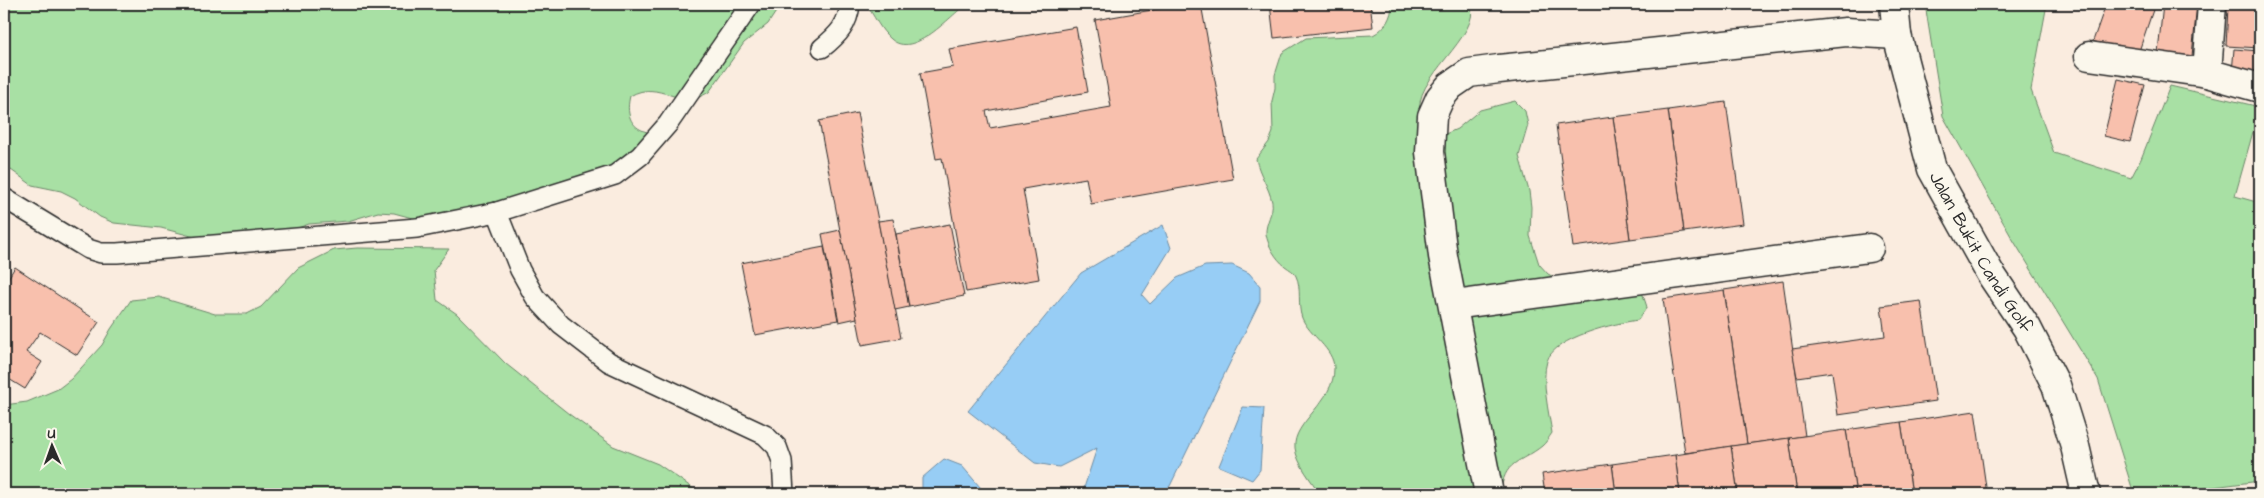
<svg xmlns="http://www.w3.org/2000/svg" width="2264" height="498" font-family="'Architects Daughter',sans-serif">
	<rect width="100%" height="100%" fill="#faecdf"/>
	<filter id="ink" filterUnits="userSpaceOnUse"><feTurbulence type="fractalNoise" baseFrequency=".02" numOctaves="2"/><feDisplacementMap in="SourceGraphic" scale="10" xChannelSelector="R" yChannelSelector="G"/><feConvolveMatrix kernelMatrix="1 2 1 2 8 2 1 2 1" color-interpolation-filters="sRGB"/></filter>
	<g filter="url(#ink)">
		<g fill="#a8e0a4" stroke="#6a8668">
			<path d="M4 4H781L768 24 744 43 709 92C678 112 661 78 630 96 626 112 629 127 647 132L651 143 646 157 450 217 416 219 394 213 378 212 348 221 309 224 286 232 199 238 161 228 114 223 100 217 75 198 61 191 32 185 4 165Z"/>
			<path d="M866 4H967C950 15 914 60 891 39 880 30 874 15 866 4Z"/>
			<path d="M1392 4H1470C1484 34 1409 81 1421 114 1423 122 1437 130 1443 135L1457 129 1480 110 1515 101 1525 111 1528 125 1519 156 1529 191 1531 207 1530 236 1539 264 1548 274 1560 280 1642 292 1647 307 1638 320C1616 323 1554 337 1547 361 1541 380 1549 414 1552 433 1549 437 1546 443 1542 446 1521 463 1503 460 1501 494H1320C1312 481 1297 464 1295 448 1292 422 1335 402 1334 368 1334 349 1309 335 1302 318 1297 305 1302 288 1296 276 1294 271 1290 270 1285 266 1276 259 1268 246 1266 234 1265 223 1274 212 1272 202 1269 187 1259 174 1256 159L1269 142 1273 132 1272 101 1275 88V75L1282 53 1306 38 1373 35C1385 29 1392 17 1392 4Z"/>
			<path d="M1925 4H2047L2031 90 2054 153 2131 178 2141 159 2170 86 2260 107 2235 196 2260 203V481L2158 494H2134L2098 379 2012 238 1943 116Z"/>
			<path d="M357 248 449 249 434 270 437 300 457 314 506 364 569 414 613 446 658 464 701 494H4V405L27 402 58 389 71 379 102 345 111 329 131 300 159 297 215 314H247L261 307 298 268 334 250Z"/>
		</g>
		<g fill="#97cdf5" stroke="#6c8ca4">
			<path d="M1163 225 1171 248 1142 295 1150 304 1177 278 1205 266 1232 265 1249 273 1260 286V301L1170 486 1161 494H1082L1097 448 1059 467 1035 463 968 411 1081 273Z"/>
			<path d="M1243 407 1264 408 1260 470 1252 480 1219 466Z"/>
			<path d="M944 459 962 466 986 494H922V478Z"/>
		</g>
		<g fill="#f8c0ad" stroke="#2b2b2b">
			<path d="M1186 4H1201L1233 179 1091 204 1086 178 1023 189 1039 279 966 292 942 158 936 159 920 73 953 67 949 49 1076 27 1088 92 986 111 990 128 1111 107 1095 20Z"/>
			<path d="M1270 4H1370L1373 27 1274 38Z"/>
			<path d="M2106 4H2155L2137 57 2093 41Z"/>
			<path d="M2163 4H2197L2192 56 2158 53Z"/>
			<path d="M2228 7 2260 8V48L2226 46Z"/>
			<path d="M2234 49 2260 51V75L2232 73Z"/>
			<path d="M2118 79 2145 85 2130 142 2104 136Z"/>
			<path d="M1726 102 1743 224 1684 232 1668 110Z"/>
			<path d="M1668 110 1684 232 1630 239 1613 117Z"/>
			<path d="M857 113 901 338 862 345 819 121Z"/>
			<path d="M1613 117 1630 239 1573 247 1556 125Z"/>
			<path d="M893 219 909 307 895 310 878 221Z"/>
			<path d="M950 224 964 296 909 307 896 234Z"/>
			<path d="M840 230 857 318 839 322 822 234Z"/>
			<path d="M824 247 838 320 755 335 741 263Z"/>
			<path d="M15 267 99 322 77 355 40 332 26 352 42 362 25 389 4 376V285Z"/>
			<path d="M1783 281 1805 436 1747 444 1724 290Z"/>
			<path d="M1724 290 1747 444 1685 453 1663 299Z"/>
			<path d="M1921 301 1936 401 1838 415 1832 372 1797 377 1792 349 1885 336 1881 306Z"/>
			<path d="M1975 411 1987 494H1912L1901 422Z"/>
			<path d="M1901 422 1912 494H1856L1846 430Z"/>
			<path d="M1846 430 1856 494H1797L1789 438Z"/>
			<path d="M1789 438 1797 494H1738L1731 446Z"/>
			<path d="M1731 446 1738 494H1680L1675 455Z"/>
			<path d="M1675 455 1680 494H1616L1612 464Z"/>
			<path d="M1612 464 1616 494H1545L1542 474Z"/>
		</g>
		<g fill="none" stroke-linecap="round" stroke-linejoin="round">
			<g stroke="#2b2b2b" stroke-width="22">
				<g id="lane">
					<path d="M822 48C838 35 848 25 850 4"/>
					<path d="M4 198 88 249 101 253H117L417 228 497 212 615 175 640 156 668 124 751 4"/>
					<path d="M497 212 520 270 535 297 561 325 609 362 765 435 777 447 782 461 784 494"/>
				</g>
			</g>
			<g stroke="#2b2b2b" stroke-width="31">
				<g id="street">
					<path id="s1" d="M1894 4 1897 35 1932 169 1990 273 2027 328 2056 385 2075 446 2086 494"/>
					<path d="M2212 4 2207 73 2260 88"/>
					<path d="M2089 56 2207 73"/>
					<path d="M1454 305 1869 248"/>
					<path d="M1489 494 1443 256 1430 152 1432 116 1440 98 1450 86 1469 73 1499 69 1846 32 1897 35"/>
				</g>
			</g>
			<use href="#lane" stroke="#fbf7ec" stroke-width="19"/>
			<use href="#street" stroke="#fbf7ec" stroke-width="28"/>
		</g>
	</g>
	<g text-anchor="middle" stroke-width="4" stroke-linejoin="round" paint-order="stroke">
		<g font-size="18" fill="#2b2b2b" stroke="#fbf7ec">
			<text dy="6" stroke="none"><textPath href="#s1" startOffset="266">Jalan Bukit Candi Golf</textPath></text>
		</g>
	</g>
	<rect width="2264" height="498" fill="none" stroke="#fbf7ec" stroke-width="20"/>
	<rect x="10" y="10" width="2244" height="478" fill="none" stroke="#2b2b2b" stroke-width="2" filter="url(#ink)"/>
	<g transform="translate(52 446) rotate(358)" stroke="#fbf7ec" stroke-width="4" paint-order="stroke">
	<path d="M0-4L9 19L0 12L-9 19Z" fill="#2b2b2b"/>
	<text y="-8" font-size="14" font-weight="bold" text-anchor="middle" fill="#2b2b2b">U</text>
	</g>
</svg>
